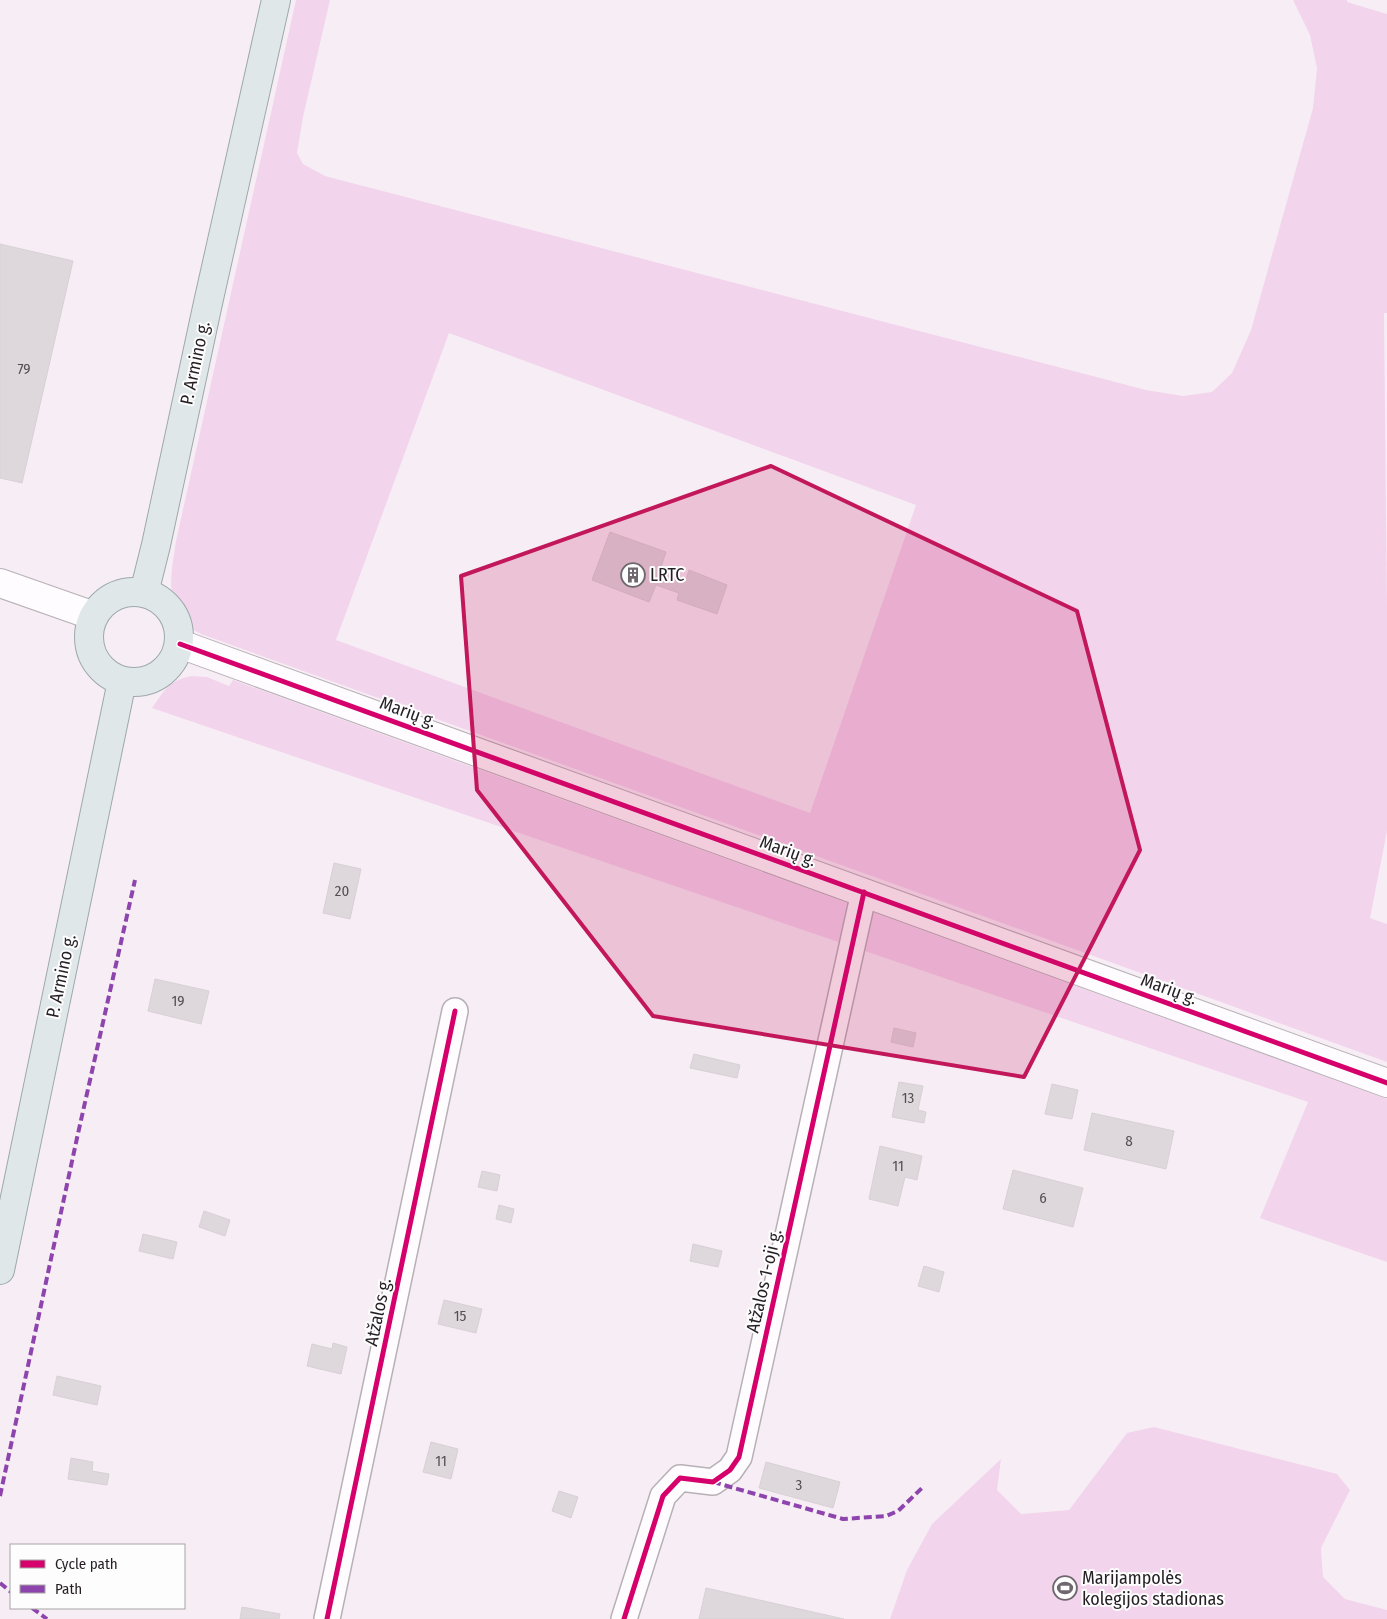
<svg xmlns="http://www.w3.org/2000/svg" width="1387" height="1619" font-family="'Fira Sans Condensed',sans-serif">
	<rect width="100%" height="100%" fill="#f7eef5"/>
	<g fill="#f3d4ed" fill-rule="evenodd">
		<path d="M296 0H330L303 117 297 153 303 164 325 176 1146 390 1183 396 1212 392 1232 373 1251 330 1313 108 1317 68 1310 35 1293 0H1347V2L1387 14V313H1384L1387 607V831L1370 918 1387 924V1062L201 634C196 631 188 628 185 623 164 600 172 569 176 541ZM449 333 916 505 810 813 336 640Z"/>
		<path d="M191 676 207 677 229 686 233 680 1387 1099V1262L1260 1218 1308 1102 152 708C165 690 168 681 191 676Z"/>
		<path d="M1154 1427 1337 1474 1350 1490 1321 1548 1323 1577 1345 1599 1387 1610V1619H890L907 1570 932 1524 1001 1459 997 1490 1021 1514 1069 1510 1127 1433Z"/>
	</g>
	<g fill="#ded8dd" stroke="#d7d0d5">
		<path d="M0 244 73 261 22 483 0 478Z"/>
		<path d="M610 532 666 552 660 570 686 580 689 570 727 585 717 614 677 600 679 593 656 585 649 602 592 580Z"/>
		<path d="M334 863 361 869 350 919 323 913Z"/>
		<path d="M155 979 209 991 201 1024 148 1011Z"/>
		<path d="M894 1028 916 1033 913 1047 891 1042Z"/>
		<path d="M694 1054 740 1065 737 1078 690 1068Z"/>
		<path d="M899 1082 923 1086 918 1110 926 1112 924 1123 892 1117Z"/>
		<path d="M1052 1084 1078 1090 1072 1119 1045 1114Z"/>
		<path d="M1092 1113 1174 1131 1166 1169 1084 1150Z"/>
		<path d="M880 1146 922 1156 917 1180 905 1177 898 1206 869 1199Z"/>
		<path d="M1013 1170 1083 1188 1073 1227 1003 1209Z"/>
		<path d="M482 1171 500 1175 497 1191 478 1187Z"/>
		<path d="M499 1205 514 1209 511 1223 496 1219Z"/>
		<path d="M204 1211 230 1220 225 1236 199 1227Z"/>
		<path d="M143 1234 177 1242 173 1259 139 1251Z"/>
		<path d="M693 1244 722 1251 718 1267 690 1261Z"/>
		<path d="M924 1266 944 1272 939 1292 918 1286Z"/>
		<path d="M444 1300 482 1309 476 1333 438 1324Z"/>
		<path d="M333 1343 347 1347 341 1374 307 1366 312 1344 332 1349Z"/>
		<path d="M57 1376 101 1386 97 1405 53 1395Z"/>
		<path d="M431 1442 458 1449 451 1479 423 1472Z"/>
		<path d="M71 1458 93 1462 92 1471 109 1474 107 1485 68 1479Z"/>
		<path d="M766 1462 840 1482 833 1508 759 1488Z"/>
		<path d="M559 1491 578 1497 571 1518 552 1511Z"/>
		<path d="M706 1588 844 1619H699Z"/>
		<path d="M242 1607 280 1614 279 1619H240Z"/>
	</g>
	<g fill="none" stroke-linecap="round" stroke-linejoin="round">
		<g stroke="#b7b0b6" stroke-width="28">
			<g id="minor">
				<path d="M327 1619 455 1011"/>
				<path d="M624 1619 663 1496 680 1478 713 1482 730 1470 739 1457 864 892"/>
			</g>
		</g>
		<g stroke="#b7b0b6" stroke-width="30">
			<g id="tertiary">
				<path d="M0 583 94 616"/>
				<path d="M180 644 1387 1083"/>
			</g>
		</g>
		<g stroke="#9da8ac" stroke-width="30">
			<g id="primary">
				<circle cx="134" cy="637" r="45"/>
				<path d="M144 593 156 545 208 303 276 0"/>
				<path d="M0 1270 122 681"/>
			</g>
		</g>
		<use href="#minor" stroke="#fefcfe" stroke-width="25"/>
		<use href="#tertiary" stroke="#fefcfe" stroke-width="28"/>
		<use href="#primary" stroke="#dfe7e9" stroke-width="28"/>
		<g stroke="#8e44ad" stroke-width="4" stroke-dasharray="8 4" stroke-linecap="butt">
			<path d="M713 1482 843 1519 886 1516 898 1511 923 1487"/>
			<path d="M0 1496 77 1138 135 880"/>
			<path d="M0 1583 11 1592"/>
			<path d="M32 1608 47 1619"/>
		</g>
		<g stroke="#fdfdfd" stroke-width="8">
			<g id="cycleway">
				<path d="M180 644 1387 1083"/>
				<path d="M327 1619 455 1011"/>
				<path d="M624 1619 663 1496 680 1478 713 1482 730 1470 739 1457 864 892"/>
			</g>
		</g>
		<use href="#cycleway" stroke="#d6006c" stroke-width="5"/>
	</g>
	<path fill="#c2185b" fill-opacity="0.2" stroke="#c2185b" stroke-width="4" stroke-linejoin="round" d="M771 466 1077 611 1140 850 1024 1077 653 1016 477 790 461 576Z"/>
	<defs>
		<g id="building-ring" transform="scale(1.25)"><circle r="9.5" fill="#fdfdfd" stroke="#6e676d" stroke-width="1.5"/><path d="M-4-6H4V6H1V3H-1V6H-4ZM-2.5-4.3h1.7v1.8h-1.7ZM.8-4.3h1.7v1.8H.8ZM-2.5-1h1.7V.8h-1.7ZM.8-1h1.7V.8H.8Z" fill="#6e676d"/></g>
		<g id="stadium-ring" transform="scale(1.25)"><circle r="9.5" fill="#fdfdfd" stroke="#6e676d" stroke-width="1.5"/><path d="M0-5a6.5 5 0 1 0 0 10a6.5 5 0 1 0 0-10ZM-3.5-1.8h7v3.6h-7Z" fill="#6e676d"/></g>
	</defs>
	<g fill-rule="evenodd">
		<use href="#building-ring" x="633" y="575"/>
		<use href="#stadium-ring" x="1065" y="1588"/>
	</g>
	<g text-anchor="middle" stroke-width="4" stroke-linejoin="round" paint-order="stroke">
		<g font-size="15" fill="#554f54">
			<text x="24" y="374">79</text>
			<text x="342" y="896">20</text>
			<text x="178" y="1006">19</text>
			<text x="908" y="1103">13</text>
			<text x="1129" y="1146">8</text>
			<text x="898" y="1171">11</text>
			<text x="1043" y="1203">6</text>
			<text x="460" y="1321">15</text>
			<text x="441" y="1466">11</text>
			<text x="799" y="1490">3</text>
		</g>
		<g font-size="18" fill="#251f24" stroke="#fdfdfd">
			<text transform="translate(195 363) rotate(-78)" y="6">P. Armino g.</text>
			<text transform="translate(408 712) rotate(20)" y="6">Marių g.</text>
			<text transform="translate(788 851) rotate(20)" y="6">Marių g.</text>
			<text transform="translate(61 976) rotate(-78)" y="6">P. Armino g.</text>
			<text transform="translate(1169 989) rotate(20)" y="6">Marių g.</text>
			<text transform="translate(764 1281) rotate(-77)" y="6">Atžalos 1-oji g.</text>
			<text transform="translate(378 1312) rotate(-78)" y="6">Atžalos g.</text>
		</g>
		<g font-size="18" fill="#251f24" stroke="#fdfdfd" text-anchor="start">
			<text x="650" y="581">LRTC</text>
			<text x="1082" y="1584">Marijampolės<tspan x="1082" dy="21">kolegijos stadionas</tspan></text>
		</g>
	</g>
	<rect x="10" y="1544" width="175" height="65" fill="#fdfdfd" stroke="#a7a4a6"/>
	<rect x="20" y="1560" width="25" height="8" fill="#d6006c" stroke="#a7a4a6"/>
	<text x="55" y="1569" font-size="15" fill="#251f24">Cycle path</text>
	<rect x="20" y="1585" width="25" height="8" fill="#8e44ad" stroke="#a7a4a6"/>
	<text x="55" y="1594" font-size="15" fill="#251f24">Path</text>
</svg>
